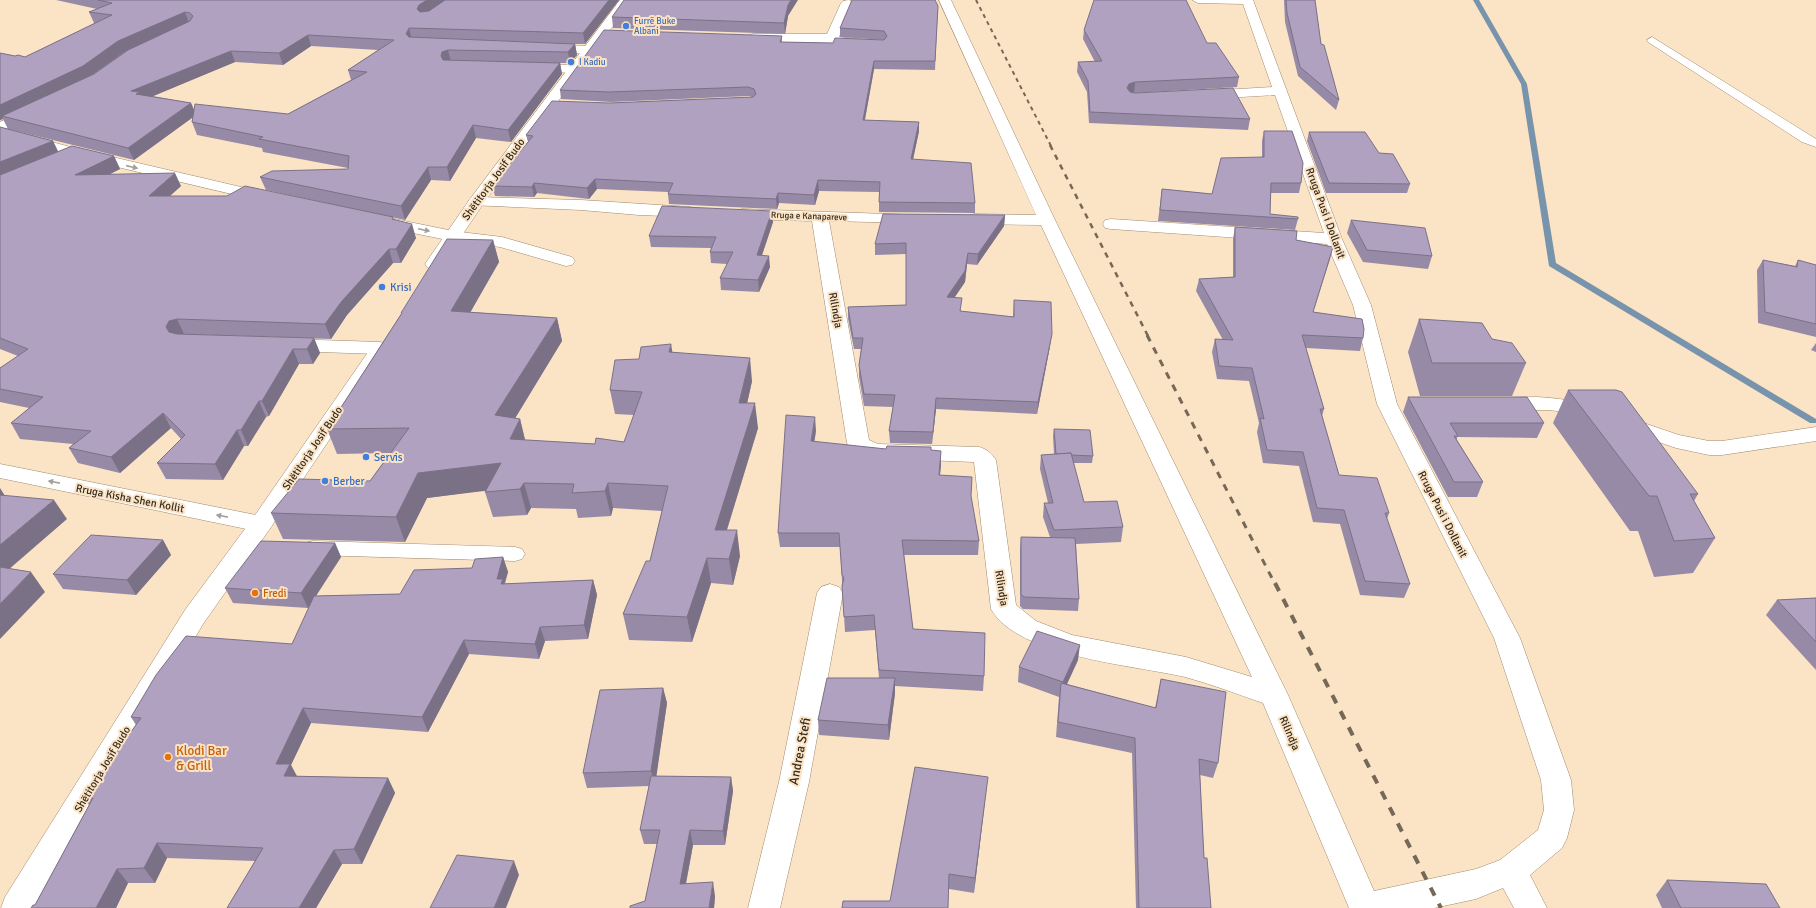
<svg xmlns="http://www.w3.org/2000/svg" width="1816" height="908" font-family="Signika,sans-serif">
	<rect width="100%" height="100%" fill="#fbe3c5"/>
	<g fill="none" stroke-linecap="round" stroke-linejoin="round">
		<path fill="#7894ad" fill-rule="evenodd" d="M1473 0H1479L1527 84 1556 263 1816 419V423H1810L1549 266 1521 84Z"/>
		<g stroke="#a08a6e" stroke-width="1">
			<g id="service">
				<path d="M1652 37 1816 139V147L1802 142 1648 42 1647 40Z"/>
				<path d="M313 541 515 547 522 549 525 554 522 559 515 561 313 555 306 553 303 548 306 543Z"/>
			</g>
		</g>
		<g stroke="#a08a6e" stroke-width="1">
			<g id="minor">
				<path d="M849 0 853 3 839 37 868 40 870 43 868 46 864 47 808 42H753L749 41 747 38 749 35 753 34H827L841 3 843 1Z"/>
				<path d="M939 0H951L1055 220 1288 695 1374 891 1476 869 1500 860 1538 830 1544 810 1541 780 1494 638 1377 404 1353 305 1327 244 1111 229 1105 228 1103 224 1105 220 1111 219 1324 233 1275 95 1207 99 1202 98 1200 95 1202 92 1207 91 1272 87 1243 4 1198 3 1192 0H1253L1342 239 1371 305 1397 404 1520 638 1571 780 1574 810 1567 838 1562 848 1530 875 1547 908H1514L1503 888 1476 899 1434 908H1349L1263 703C1237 694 1211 684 1185 677 1134 665 1018 657 991 609L974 462 874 458 850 448 847 443 812 221 742 219 736 217 734 214 736 211 742 209 918 215 920 218 918 221 912 223 829 221 869 440 878 444 979 447C987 449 991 453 996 460L1016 605 1036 621 1072 635 1186 657 1252 677 1041 225 974 224 968 222 966 219 968 216 974 214 1036 215Z"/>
				<path d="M546 44 588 46 592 47 594 50 592 53 588 54 542 51 540 48 542 45Z"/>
				<path d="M531 64 574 65 579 66 580 69 579 72 574 73 526 71 525 68 526 65Z"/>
				<path d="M33 107 38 108 40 111 38 114 0 131V122Z"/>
				<path d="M476 197 581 200 690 207 696 209 698 212 696 215 690 217 639 215 581 210 470 205 468 202 470 199Z"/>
				<path d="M452 231 502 237 572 257 575 261 572 265 566 266 500 247 446 240 444 236 446 232Z"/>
				<path d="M287 339 380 342 387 344 390 348 387 352 380 354 287 351 280 349 277 345 280 341Z"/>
				<path d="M1536 397C1557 398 1578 401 1598 407L1601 411 1598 415 1591 417 1569 412 1547 410H1502L1495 408 1492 404 1495 400 1502 398Z"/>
				<path d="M1623 416 1679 435 1709 441H1722L1816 427V441L1722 455H1709L1676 448 1615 427 1612 422 1615 417Z"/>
				<path d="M830 584 839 587 843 593 809 782 780 908H748L779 782 817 593 821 587Z"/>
			</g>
		</g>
		<g stroke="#a08a6e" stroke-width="1">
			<g id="tertiary">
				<path d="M0 128 78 149 271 194 273 197 271 200 265 202 75 157 0 136Z"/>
				<path d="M385 217 458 232 460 236 458 240 452 241 379 226 377 222 379 218Z"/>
				<path d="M0 464 261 516 269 518 273 524 269 530 261 532 0 478Z"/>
			</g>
		</g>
		<g stroke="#a08a6e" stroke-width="1">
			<g id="secondary">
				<path d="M620 0H632L483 204 440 268 434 269 428 268 425 264 470 199Z"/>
				<path d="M380 343 387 345 390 349 269 530 203 624 35 908H1L5 897 185 610 253 518 373 345Z"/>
			</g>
		</g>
		<use href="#service" fill="#fff" fill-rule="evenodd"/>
		<use href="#minor" fill="#fff" fill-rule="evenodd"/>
		<use href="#tertiary" fill="#fff" fill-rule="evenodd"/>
		<use href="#secondary" fill="#fff" fill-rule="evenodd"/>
		<path stroke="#766856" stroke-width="2" stroke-dasharray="4 4" stroke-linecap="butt" d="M976 0 1051 146"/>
		<path stroke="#766856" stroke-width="2.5" stroke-dasharray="5.5 5.5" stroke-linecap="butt" d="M1050 145 1148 336"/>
		<path stroke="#766856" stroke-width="3" stroke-dasharray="7 7" stroke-linecap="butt" d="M1147 335 1275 584"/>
		<path stroke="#766856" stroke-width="4" stroke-dasharray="9 9" stroke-linecap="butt" d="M1275 583 1441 908"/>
	</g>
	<g fill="#978aa6" fill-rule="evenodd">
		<path d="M56 0H619L585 44H575L577 55 570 63H560L562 74 511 142 476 138 450 181 431 180 405 220 266 190 260 177 348 169V168L263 152 262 148 197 135 192 122 193 117 134 160 8 129 3 119 0 120V53L15 56 25 57 95 23H94L89 12 97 9ZM311 46 378 50 348 70 351 80 288 114 194 110 191 103 152 96 235 62 283 65ZM125 52 94 74 90 76 123 53Z"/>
		<path d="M1284 0H1315L1321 44 1339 100 1336 110 1298 76 1285 22Z"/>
		<path d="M938 6 935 70 874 69 865 120 919 122V131L913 159 975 203V213L879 212V192L819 191 815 205 779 203 777 209 669 204 668 194V192L597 189 589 199 537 193 534 197 495 196 492 186 528 142 526 135 610 103 752 97 749 96 611 102 561 99 560 90 782 36V42L833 43 884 40 840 37V28Z"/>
		<path d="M788 16 785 34 613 28 612 17Z"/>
		<path d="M1084 30 1207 43 1239 77 1237 87 1134 93 1250 119 1248 130 1089 123 1087 92 1077 72 1078 62H1095L1083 39Z"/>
		<path d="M0 127 53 141 58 151 114 156 120 169 110 174 181 186 170 196 394 219 416 238 401 263H393L347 315 331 339 183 334 314 338 320 353 313 364H299L269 416 266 417 248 446H244L223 480 166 479 157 463 181 439 171 428 120 473 78 463 69 448 73 444 20 439 11 423 29 408 0 402V368L18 356 0 349Z"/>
		<path d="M1264 131 1301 183 1299 193H1271L1270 214 1298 219 1295 230 1158 221 1162 189 1212 194 1262 157V141Z"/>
		<path d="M1309 132 1379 153 1410 184 1407 193H1326L1307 141Z"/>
		<path d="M1005 215 1004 226 977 265 967 264 965 282 955 297 961 311 1013 317 1014 300 1050 346 1037 414 936 409 932 444 890 443 889 431 893 407 864 406 859 377V365L861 349H854L848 319V307L906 305V254L875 255V244Z"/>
		<path d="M1351 220 1432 256 1428 269 1363 262 1347 233Z"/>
		<path d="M773 222 762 255 770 267 759 292 721 290 720 278 727 264 711 263 710 252 711 248 651 247 649 236Z"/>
		<path d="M1235 227 1296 240 1333 247 1313 312 1363 338 1360 351 1306 348 1324 409 1322 416 1339 475 1389 513 1387 519 1410 584 1404 598 1360 595 1340 524 1313 522 1299 466 1263 463 1257 432 1259 423 1249 381 1217 379 1212 352 1215 339 1223 340 1196 291 1199 279 1233 277V239Z"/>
		<path d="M493 240 499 262 470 312 557 318 562 341 515 418 520 419 525 440 595 444 624 442 634 415 615 414 610 390 639 359 673 352 752 381 747 403 758 428 727 530 740 556 733 585 711 583 692 642 629 640 623 614 650 561 662 511 613 508 611 516 578 518 576 509 531 508 527 515 493 517 485 492 486 490 427 498 405 542 283 539 271 513 370 481 390 453 337 454 327 429 401 314V313Z"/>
		<path d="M1763 260 1795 266 1798 260 1816 265V337L1758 323 1757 270Z"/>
		<path d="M1419 319 1492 339 1526 363 1512 396H1420L1408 352Z"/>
		<path d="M1816 343V352L1811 350Z"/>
		<path d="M1568 390 1698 494 1694 501 1715 538 1693 573 1654 577 1638 531H1630L1553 423Z"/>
		<path d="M1408 397 1544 423 1537 438 1457 437V440L1483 482 1477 497H1448L1403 412Z"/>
		<path d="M1054 429 1093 456 1092 463H1073L1084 502 1123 527 1121 542 1076 544 1079 599 1078 611 1023 609 1020 606V549L1021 537H1050L1043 517 1044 503H1048L1040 469 1041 455 1054 454 1053 436Z"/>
		<path d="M816 431 814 442 886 449 931 450 941 465 940 475 971 498 979 541 978 555H904L913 629 984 676 983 691 895 686V693L889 740 819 735 818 720 879 678 875 630 845 632 840 547H780L778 533Z"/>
		<path d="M163 540 171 555 136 595 63 589 53 574Z"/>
		<path d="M335 543 341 557 316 596 400 594 503 557 508 572 505 584 593 580 597 595 588 639 545 641 539 659 469 654 428 732 311 723 291 765 297 776 388 778 395 793 362 864H342L316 908H227L255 861 167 858 155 883H128L116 908H31L35 905 89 805 83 798 136 725 131 717 292 644 311 604 308 608 233 603 225 588Z"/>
		<path d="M1816 598V670L1766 615 1777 600Z"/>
		<path d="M1078 660 1067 684 1155 708 1161 679 1218 763 1213 778 1200 775 1204 858 1211 908H1136L1132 753 1056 737 1059 697 1018 682 1019 667Z"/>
		<path d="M663 688 667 703 656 776 731 777 733 791 725 845H693L686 884 715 896 714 908H630L645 901 657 844H644L640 830 649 786 587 788 583 773Z"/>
		<path d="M986 792 974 893 949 889 890 901Z"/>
		<path d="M1667 880 1780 908H1662L1656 895Z"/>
	</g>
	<g fill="#7b7187">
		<path d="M427 0H445L422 16 417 9 419 5Z"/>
		<path d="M609 0H619L585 44 583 33Z"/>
		<path d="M791 0H798L788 16 785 34 784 23 788 5Z"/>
		<path d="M185 12 189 23 123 53 88 78 2 116 3 119 0 120V105L118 41Z"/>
		<path d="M409 28 412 40 406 34Z"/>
		<path d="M308 35 311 46 283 65 279 53Z"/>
		<path d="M575 44 577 55 570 63 568 52Z"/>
		<path d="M448 50 451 62 445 64 441 56 442 52Z"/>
		<path d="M231 51 235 62 144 100 131 91Z"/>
		<path d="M874 61V69L863 129V120Z"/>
		<path d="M560 63 562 74 511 142 508 130Z"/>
		<path d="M1135 82 1134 92 1126 99 1127 88 1129 84Z"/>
		<path d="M191 103 196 115 134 160 128 148Z"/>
		<path d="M919 122V131L911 169V159Z"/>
		<path d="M473 125 476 138 450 181 447 167Z"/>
		<path d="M53 141 59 154 0 177V162Z"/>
		<path d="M114 156 120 169 82 188 75 175Z"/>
		<path d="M428 167 431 180 405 220 401 206Z"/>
		<path d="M175 173 181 186 155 209 149 196Z"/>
		<path d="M595 179 597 189 589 199 587 188Z"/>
		<path d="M818 180 819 191 815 205 814 195Z"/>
		<path d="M534 183 537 193 534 197 532 187Z"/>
		<path d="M778 193 779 203 777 209 776 199Z"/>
		<path d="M772 211 773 222 758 267 757 255Z"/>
		<path d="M1005 215 1004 226 977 265 978 254Z"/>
		<path d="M412 224 416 238 401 263 396 249Z"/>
		<path d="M493 240 499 262 458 334 451 311Z"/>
		<path d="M1333 247 1330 259 1309 325Z"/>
		<path d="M389 249 393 263 347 315 331 339 325 324 342 301Z"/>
		<path d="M968 253 967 264 965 282 947 308V297Z"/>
		<path d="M769 256 770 267 759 292 758 280Z"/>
		<path d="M557 318 562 341 502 440 495 415Z"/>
		<path d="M177 319 184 334 176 336 173 342 166 327 169 321Z"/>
		<path d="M1052 334 1050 346 1037 414 1038 402Z"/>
		<path d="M314 338 320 353 313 364 307 349Z"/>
		<path d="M671 344 675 367 669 352Z"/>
		<path d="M293 349 299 364 269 416 262 401Z"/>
		<path d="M750 358 752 381 742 427 739 403Z"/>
		<path d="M936 398V409L932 444 933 432Z"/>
		<path d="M259 401 266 417 248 446 241 430Z"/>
		<path d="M755 403 758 428 719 555 715 530Z"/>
		<path d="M163 413 171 428 120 473 111 457Z"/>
		<path d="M815 417 816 431 812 456 811 441Z"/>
		<path d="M520 419 526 444 510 439Z"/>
		<path d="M237 430 244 446 223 480 215 464Z"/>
		<path d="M941 451V465L938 490 939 475Z"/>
		<path d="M501 463 508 488 427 498 405 542 396 517 418 473Z"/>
		<path d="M524 483 531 508 527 515 520 489Z"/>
		<path d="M608 483 613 508 611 516 605 491Z"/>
		<path d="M0 488 12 507H0Z"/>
		<path d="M54 500 67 519 0 577V545Z"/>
		<path d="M737 530 740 556 733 585 729 559Z"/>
		<path d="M163 540 171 555 136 595 127 580Z"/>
		<path d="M335 543 341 557 308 608 301 593Z"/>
		<path d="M503 557 508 572 504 584 508 594 497 579Z"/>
		<path d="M707 558 711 583 692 642 687 617Z"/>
		<path d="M31 572 45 592 0 639V604Z"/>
		<path d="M593 580 597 595 588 639 584 625Z"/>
		<path d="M540 627 545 641 539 659 535 644Z"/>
		<path d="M464 640 469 654 428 732 422 717Z"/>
		<path d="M1080 645 1078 660 1061 697 1063 682Z"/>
		<path d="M895 678V693L889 740 888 725Z"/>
		<path d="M663 688 667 703 655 786 651 771Z"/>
		<path d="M303 708 311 723 291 765 298 779 293 791 276 764Z"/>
		<path d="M731 777 733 791 725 845 723 831Z"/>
		<path d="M988 777 986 792 974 893 975 878Z"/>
		<path d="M388 778 395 793 362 864 354 849Z"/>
		<path d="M690 830 693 845 683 898 680 884Z"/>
		<path d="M157 843 167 858 155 883 144 868Z"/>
		<path d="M334 850 342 864 316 908H299Z"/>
		<path d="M514 861 519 875 506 908H494Z"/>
		<path d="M117 869 128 883 116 908H96Z"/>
		<path d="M713 882 715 896 714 908H709Z"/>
	</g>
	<g fill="#b0a1c1" stroke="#7b7187">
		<path d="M98 0H427L419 5 417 9 420 12 429 11 445 0H609L583 33 409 28 406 34 409 37 575 44 568 52 448 50 442 52 441 56 443 60 560 63 508 130 473 125 447 167H428L401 206 260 177 272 171 348 169 349 156 259 139 263 137 192 122 195 104 288 114 367 72 348 70 394 40 308 35 279 53 231 51 131 91 140 92 136 94 191 103 128 148 2 116 94 74 128 50 190 21 193 16 190 13 185 12 118 41 83 66 0 105V53L15 56 18 55 25 57 112 15 89 12 112 3Z"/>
		<path d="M624 0H791L788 5 784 23 612 17Z"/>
		<path d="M852 0H935L938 6 935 61H874L863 120 919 122 911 159 971 163 975 203 879 202 880 182 818 180 814 195 778 193 776 199 668 194 673 183 595 179 587 188 534 183 532 187 492 186 533 136 526 135 552 101 610 103 753 97 756 94 754 89 748 87 609 92 560 90 604 30 782 36 780 42 833 43 835 38 884 40 887 36 884 31 840 28Z"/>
		<path d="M1094 0H1186L1207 43H1216L1239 77 1135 82 1129 84 1127 88 1130 92 1135 93 1233 88 1250 119 1090 112 1088 81 1078 62 1102 61 1084 30Z"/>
		<path d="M1286 0H1315L1321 44 1324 45 1339 100 1300 67 1287 13Z"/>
		<path d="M0 127 53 141 0 162Z"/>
		<path d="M1264 131H1292L1303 163 1301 183H1271L1270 214 1298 217V219L1160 210 1162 189 1212 194 1221 158 1264 157Z"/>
		<path d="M1309 132H1365L1379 153 1393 154 1410 184 1329 183Z"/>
		<path d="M72 146 114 156 75 175 175 173 149 196H227L245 186 393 217 392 219 412 224 396 249H389L342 301 325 324 177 319 169 321 166 327 169 332 177 334 314 338 307 349H293L262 401H259L241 430H237L215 464 157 463 185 435 163 413 111 457 69 448 91 431 11 423 43 397 0 389V368L28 349 0 338V175Z"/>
		<path d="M662 206 772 211 757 255 769 256 758 280 720 278 733 252H710L716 237 649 236Z"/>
		<path d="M883 214 1005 215 978 254 968 253 965 271 947 297 962 298 960 311 1014 317V300L1051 302 1052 334 1038 402 936 398 933 432 889 431 895 395 864 394 859 365 863 338H853L848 307 906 305V243L875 244Z"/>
		<path d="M1351 220 1425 228 1432 256 1367 250Z"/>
		<path d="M1235 227 1297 231 1296 240 1333 247 1313 312 1362 319 1364 329 1363 338 1302 335 1324 409H1320L1339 475 1377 478 1389 513H1385L1410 584 1365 581 1344 510 1317 508 1303 452 1267 450 1260 418 1264 419 1252 368 1219 366 1215 339 1233 340 1199 279 1235 277Z"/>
		<path d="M447 239 493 240 451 311 557 318 495 415 520 419 510 439 595 444 596 438 624 442 642 392 610 390 615 360 639 359 641 347 671 344 669 352 750 358 739 403H755L715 530H737L729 559 707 558 687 617 623 614 646 561H650L668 486 608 483 605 491 572 493 574 484 524 483 520 489 485 492 501 463 418 473 396 517 271 513 299 479 370 481 409 428 327 429 402 313H401Z"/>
		<path d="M1763 260 1797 267 1798 260 1816 265V324L1765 312Z"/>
		<path d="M1419 319 1482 323 1492 339 1512 343 1526 363H1432Z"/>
		<path d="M1568 390H1616L1622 392 1698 494H1690L1715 538 1674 541 1657 496H1649Z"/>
		<path d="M1408 397H1527L1544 423H1450L1458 436H1454L1483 482H1454Z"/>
		<path d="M786 415 815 417 811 441 886 449 887 446 931 447V450L941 451 939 475 972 477 971 496 979 541 902 540 913 629 985 633 984 676 879 670 874 615 844 617 842 586 844 578 842 575 839 533H778Z"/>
		<path d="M1054 429 1090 430 1093 456 1071 455V453L1056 454Z"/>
		<path d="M1071 453 1084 502 1117 501 1123 527 1054 530 1044 503H1053L1041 455Z"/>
		<path d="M0 495 54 500 0 545Z"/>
		<path d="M91 535 163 540 127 580 53 574Z"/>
		<path d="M1021 537 1075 538 1079 599 1024 597 1021 594Z"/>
		<path d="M261 541 335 543 301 593 225 588Z"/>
		<path d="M503 557 497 579H503L501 584 593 580 584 625 540 627 535 644 464 640 422 717 303 708 276 764H290L284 776 388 778 354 849 334 850 299 908H227L263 848 157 843 144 868 117 869 96 908H31L33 905H35L93 798H83L141 718 131 717 156 675 186 636 292 644 314 596 400 594 414 570 472 568 475 559Z"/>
		<path d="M0 567 31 572 0 604Z"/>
		<path d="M1816 598V642L1777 600Z"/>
		<path d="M1037 631 1080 645 1063 682 1019 667Z"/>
		<path d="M827 678H895L888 725 818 720Z"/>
		<path d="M1161 679 1226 692 1218 763 1199 759 1204 858H1207L1211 908H1139L1135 738 1058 722 1061 683 1156 708Z"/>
		<path d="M663 688 651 771 583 773 600 690Z"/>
		<path d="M915 767 988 777 975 878 949 874 948 908H842L843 901H890Z"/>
		<path d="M651 776 731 777 723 831 690 830 680 884 713 882 709 908H630V906L645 901 660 830H640Z"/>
		<path d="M457 855 514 861 494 908H430Z"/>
		<path d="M1667 880 1766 884 1780 908H1681Z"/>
	</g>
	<defs><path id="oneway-solid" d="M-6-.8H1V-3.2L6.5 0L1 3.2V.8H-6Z"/></defs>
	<g fill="#a39f9a">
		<use href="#oneway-solid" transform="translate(132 167) rotate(13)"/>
		<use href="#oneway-solid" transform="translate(424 230) rotate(12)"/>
		<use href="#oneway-solid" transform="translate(54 482) rotate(-169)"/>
		<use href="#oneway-solid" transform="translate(222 516) rotate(-169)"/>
	</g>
	<g fill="#3f7fe0" stroke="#fbe3c5" stroke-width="1.5">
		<circle cx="626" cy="26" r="4"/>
		<circle cx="571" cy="62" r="4"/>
		<circle cx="382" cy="287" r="4"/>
		<circle cx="366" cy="457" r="4"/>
		<circle cx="325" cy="481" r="4"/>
	</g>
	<g fill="#e8710a" stroke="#fbe3c5" stroke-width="1.5">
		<circle cx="255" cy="593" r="4"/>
		<circle cx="168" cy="757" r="4"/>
	</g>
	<g text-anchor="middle" stroke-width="4" stroke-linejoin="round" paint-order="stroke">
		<g font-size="9" fill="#366cbe" stroke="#fbe3c5" text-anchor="start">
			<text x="634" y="24">Furrë Buke<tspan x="634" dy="10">Albani</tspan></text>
			<text x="579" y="65">I Kadiu</text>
		</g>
		<g font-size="9" fill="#332a1e" stroke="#fbe3c5">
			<text transform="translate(809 216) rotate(2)" y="3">Rruga e Kanapareve</text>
		</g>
		<g font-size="11" fill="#332a1e" stroke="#fbe3c5">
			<text transform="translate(493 179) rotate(-54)" y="4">Shëtitorja Josif Budo</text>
			<text transform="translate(1326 213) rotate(70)" y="4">Rruga Pusi i Dollanit</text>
			<text transform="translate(836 310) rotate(80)" y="4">Rilindja</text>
			<text transform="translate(312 448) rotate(-56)" y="4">Shëtitorja Josif Budo</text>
			<text transform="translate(130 498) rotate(11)" y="4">Rruga Kisha Shen Kollit</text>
			<text transform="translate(1443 514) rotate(63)" y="4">Rruga Pusi i Dollanit</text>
			<text transform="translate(1002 588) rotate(81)" y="4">Rilindja</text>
			<text transform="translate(1290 733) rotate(67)" y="4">Rilindja</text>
			<text transform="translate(102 769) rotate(-59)" y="4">Shëtitorja Josif Budo</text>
		</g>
		<g font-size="11" fill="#366cbe" stroke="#fbe3c5" text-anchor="start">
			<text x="390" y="291">Krisi</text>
			<text x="374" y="461">Servis</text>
			<text x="333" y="485">Berber</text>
		</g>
		<g font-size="11" fill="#c56008" stroke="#fbe3c5" text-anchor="start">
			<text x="263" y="597">Fredi</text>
		</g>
		<g font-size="13" fill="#c56008" stroke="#fbe3c5" text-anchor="start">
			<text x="176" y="755">Klodi Bar<tspan x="176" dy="15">&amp; Grill</tspan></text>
		</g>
		<g font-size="13" fill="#332a1e" stroke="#fbe3c5">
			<text transform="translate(799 751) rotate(-79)" y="5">Andrea Stefi</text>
		</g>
	</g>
</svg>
